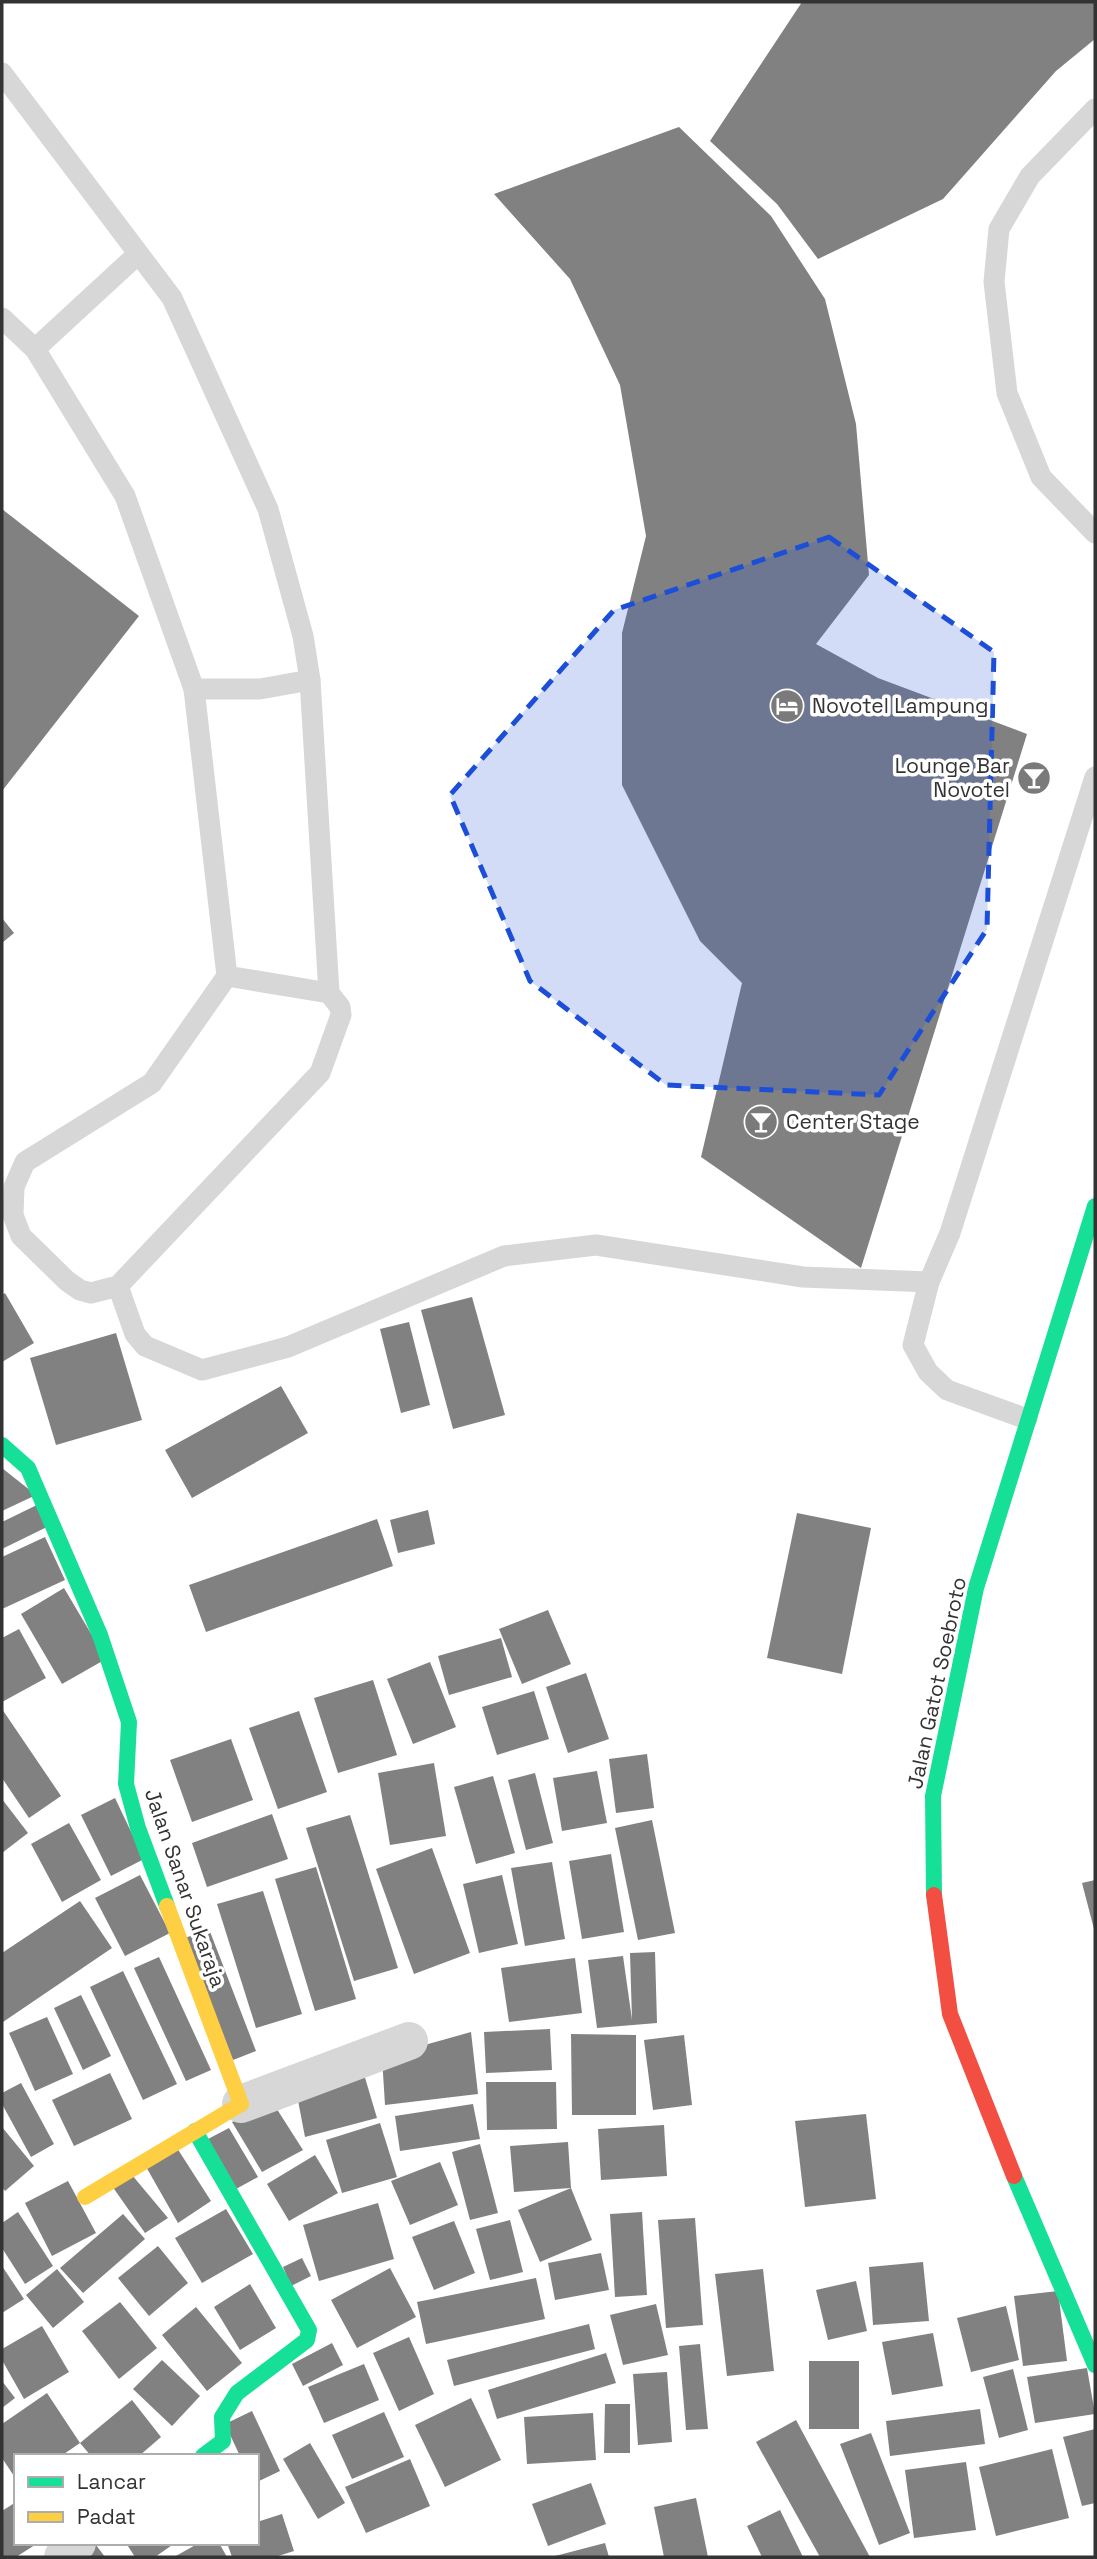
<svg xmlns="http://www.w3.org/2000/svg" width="1097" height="2559" font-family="'Space Grotesk',sans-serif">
	<rect width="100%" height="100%" fill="#fff"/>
	<g fill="#818181">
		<path d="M802 2H1095V39L1056 71 943 199 818 259 777 204 710 141Z"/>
		<path d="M679 127 771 216 825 299 856 424 869 575 816 644 878 678 1027 734 861 1268 701 1157 742 983 700 941 622 785V633L646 536 620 385 570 279 494 194Z"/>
		<path d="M2 509 139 616 2 791Z"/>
		<path d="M2 918 14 933 2 943Z"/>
		<path d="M5 1293 34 1343 2 1362V1295Z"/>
		<path d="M472 1297 505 1415 453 1429 421 1310Z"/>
		<path d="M409 1322 430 1405 401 1413 380 1329Z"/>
		<path d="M116 1333 142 1420 56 1445 30 1358Z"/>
		<path d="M281 1386 308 1433 192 1498 165 1450Z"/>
		<path d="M2 1468 36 1495 2 1511Z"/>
		<path d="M41 1503 51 1525 2 1549V1522Z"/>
		<path d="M428 1510 435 1544 398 1553 390 1520Z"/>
		<path d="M797 1513 871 1528 842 1674 767 1658Z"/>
		<path d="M377 1519 393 1566 206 1632 189 1585Z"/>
		<path d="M45 1537 65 1580 2 1609V1557Z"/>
		<path d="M64 1588 106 1659 62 1684 21 1614Z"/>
		<path d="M548 1610 571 1664 522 1684 499 1629Z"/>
		<path d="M19 1629 46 1678 2 1702V1638Z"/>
		<path d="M501 1638 512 1677 449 1695 438 1656Z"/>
		<path d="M430 1662 456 1727 413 1744 387 1679Z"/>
		<path d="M586 1673 609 1739 568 1753 546 1687Z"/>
		<path d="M373 1680 397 1755 338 1773 314 1698Z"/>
		<path d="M534 1691 549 1739 497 1755 482 1707Z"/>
		<path d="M2 1709 61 1796 29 1818 2 1778Z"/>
		<path d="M299 1711 327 1792 278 1809 249 1728Z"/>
		<path d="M231 1739 253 1800 192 1822 170 1760Z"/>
		<path d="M647 1754 654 1808 616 1813 609 1759Z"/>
		<path d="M434 1763 446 1836 390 1845 378 1773Z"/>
		<path d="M597 1771 607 1823 562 1831 553 1778Z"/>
		<path d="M535 1773 553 1843 526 1850 508 1780Z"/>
		<path d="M493 1776 515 1853 476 1864 454 1787Z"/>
		<path d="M115 1798 144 1859 111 1876 81 1815Z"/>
		<path d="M2 1799 28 1833 2 1853Z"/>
		<path d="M272 1814 288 1859 207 1887 192 1843Z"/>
		<path d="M350 1815 398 1968 354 1981 306 1828Z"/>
		<path d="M652 1820 675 1933 638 1940 615 1828Z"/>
		<path d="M69 1823 101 1880 62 1902 31 1844Z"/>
		<path d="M432 1848 470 1953 414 1974 376 1869Z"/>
		<path d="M611 1854 624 1932 582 1939 569 1861Z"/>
		<path d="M552 1862 565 1939 525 1946 511 1868Z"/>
		<path d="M316 1867 356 1999 315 2011 275 1879Z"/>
		<path d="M140 1875 170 1933 125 1956 95 1898Z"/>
		<path d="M502 1875 518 1944 479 1953 463 1884Z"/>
		<path d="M1095 1880V1929H1094L1082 1883Z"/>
		<path d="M263 1891 302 2014 256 2028 217 1904Z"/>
		<path d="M80 1901 112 1948 3 2022 2 1953Z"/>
		<path d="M209 1929 256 2051 233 2060 185 1938Z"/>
		<path d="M655 1952 657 2023 597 2028 588 1960 623 1956 632 2020 630 1953Z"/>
		<path d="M159 1957 211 2070 186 2081 134 1968Z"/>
		<path d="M575 1958 582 2013 509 2022 501 1968Z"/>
		<path d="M123 1971 177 2084 143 2100 90 1987Z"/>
		<path d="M81 1995 111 2056 83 2070 54 2008Z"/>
		<path d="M47 2017 73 2074 35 2091 9 2033Z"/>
		<path d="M550 2029 552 2070 486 2073 484 2032Z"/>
		<path d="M471 2032 478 2094 385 2105 382 2057Z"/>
		<path d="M571 2034 636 2035V2115H572Z"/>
		<path d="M684 2035 692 2105 653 2110 644 2040Z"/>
		<path d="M363 2071 377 2118 305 2137 296 2090Z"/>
		<path d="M110 2073 132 2119 74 2146 52 2100Z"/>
		<path d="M486 2082H556L557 2129 487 2130Z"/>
		<path d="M21 2083 54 2144 31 2157 2 2104V2093Z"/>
		<path d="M273 2103 303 2150 262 2172 232 2122Z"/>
		<path d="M473 2104 480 2139 400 2151 395 2116Z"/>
		<path d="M866 2114 876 2199 805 2207 795 2121Z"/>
		<path d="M380 2123 397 2177 342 2193 326 2140Z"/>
		<path d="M664 2125 667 2176 601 2180 598 2129Z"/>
		<path d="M2 2127 34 2166 5 2191 2 2187Z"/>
		<path d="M229 2128 258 2177 236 2189 208 2139Z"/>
		<path d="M568 2142 571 2188 592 2240 540 2262 518 2210 571 2188 514 2192 510 2146Z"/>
		<path d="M480 2144 498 2213 470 2220 452 2152Z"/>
		<path d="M177 2148 211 2201 178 2223 145 2165Z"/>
		<path d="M315 2155 338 2193 289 2221 267 2184Z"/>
		<path d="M440 2162 458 2205 410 2225 391 2181Z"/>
		<path d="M132 2175 168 2218 145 2233 112 2186Z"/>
		<path d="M68 2181 96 2233 52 2256 25 2203Z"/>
		<path d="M378 2203 394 2259 319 2281 303 2225Z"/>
		<path d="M226 2209 253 2254 202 2283 175 2238Z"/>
		<path d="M18 2212 53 2266 25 2284 2 2248V2223Z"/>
		<path d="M642 2212 647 2295 615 2297 610 2214Z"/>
		<path d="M123 2214 145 2239 83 2293 60 2268Z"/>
		<path d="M695 2218 703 2325 666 2328 658 2220Z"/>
		<path d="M510 2220 523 2272 490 2280 476 2229Z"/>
		<path d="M454 2221 475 2273 434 2290 412 2237Z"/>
		<path d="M158 2246 188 2283 149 2316 118 2278Z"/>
		<path d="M601 2253 609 2290 555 2300 548 2263Z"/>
		<path d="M302 2258 311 2276 291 2286 283 2267Z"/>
		<path d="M923 2262 929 2321 873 2325 869 2267Z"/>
		<path d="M2 2266 24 2299 2 2313Z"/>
		<path d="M390 2268 416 2317 357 2348 331 2300Z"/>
		<path d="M57 2269 84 2302 53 2328 26 2295Z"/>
		<path d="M763 2269 774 2371 727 2376 715 2274Z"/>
		<path d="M536 2278 545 2319 426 2344 417 2302Z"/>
		<path d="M856 2281 867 2331 828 2340 816 2290Z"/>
		<path d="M250 2284 276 2328 240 2350 214 2307Z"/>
		<path d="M1058 2291 1067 2361 1023 2366 1014 2296Z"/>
		<path d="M120 2302 157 2348 119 2379 82 2331Z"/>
		<path d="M656 2304 668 2355 623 2365 610 2315Z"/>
		<path d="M1006 2306 1019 2360 971 2372 957 2318Z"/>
		<path d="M196 2307 242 2363 207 2391 162 2335Z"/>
		<path d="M589 2324 595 2349 454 2386 447 2360Z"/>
		<path d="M42 2326 69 2372 24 2399 2 2360V2349Z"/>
		<path d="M933 2333 943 2386 892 2395 882 2342Z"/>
		<path d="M409 2337 434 2394 399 2411 373 2353Z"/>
		<path d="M332 2343 343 2365 303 2386 292 2364Z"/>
		<path d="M700 2344 708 2429 686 2430 679 2346Z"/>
		<path d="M606 2353 616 2383 497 2419 488 2390Z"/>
		<path d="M162 2360 200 2396 172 2426 133 2389Z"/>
		<rect x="809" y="2361" width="50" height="68"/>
		<path d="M364 2364 379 2400 324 2423 308 2387Z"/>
		<path d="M1087 2368 1095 2414 1035 2423 1027 2377Z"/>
		<path d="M1013 2369 1028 2430 999 2438 983 2377Z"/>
		<path d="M667 2372 672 2442 638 2445 633 2374Z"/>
		<path d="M2 2381 15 2398 2 2408Z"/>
		<path d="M47 2393 80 2443 61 2456H16V2479L2 2458V2424Z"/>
		<path d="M471 2398 501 2460 445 2487 415 2425Z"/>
		<path d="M132 2400 161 2437 139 2456H91L80 2443Z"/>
		<path d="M605 2404H630V2453H604Z"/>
		<path d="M980 2409 985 2444 890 2456 886 2421Z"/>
		<path d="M252 2411 280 2471 257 2482V2456H240L225 2424Z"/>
		<path d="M384 2412 404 2457 352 2479 332 2435Z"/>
		<path d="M593 2413 596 2460 527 2464 524 2417Z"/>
		<path d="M796 2420 870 2557H820L756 2442Z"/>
		<path d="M1095 2429V2503L1082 2506 1063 2437Z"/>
		<path d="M871 2433 910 2533 879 2545 840 2444Z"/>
		<path d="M310 2443 345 2503 318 2519 283 2459Z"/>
		<path d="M1052 2449 1069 2518 996 2536 979 2467Z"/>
		<path d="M410 2459 430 2506 366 2533 345 2487Z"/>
		<path d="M966 2462 976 2530 914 2538 905 2470Z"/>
		<path d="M591 2483 606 2524 548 2546 532 2504Z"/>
		<path d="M696 2498 708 2557H664L654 2507Z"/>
		<path d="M16 2502V2543H38L16 2557H2V2511Z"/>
		<path d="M780 2510 803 2557H762L747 2526Z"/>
		<path d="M282 2514 294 2551 275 2557H232L227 2543H257V2522Z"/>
		<path d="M126 2543H175L155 2557H135Z"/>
		<path d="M199 2543H219L227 2557H174Z"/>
		<path d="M605 2543 609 2557H556L555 2556Z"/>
		<path d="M96 2545 105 2557H79Z"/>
	</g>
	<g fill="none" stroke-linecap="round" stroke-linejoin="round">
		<g stroke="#d7d7d7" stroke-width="21">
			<path d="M2 73 172 298 268 509 303 636 310 680 260 689H194L125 496 35 349 2 318"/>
			<path d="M1095 109 1030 176 999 229 994 282 1007 393 1041 477 1095 533"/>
			<path d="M35 349 138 254"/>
			<path d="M310 680 329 993"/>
			<path d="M194 689 227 976 152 1083 25 1162 14 1187 13 1215 21 1236 67 1281 80 1290 91 1293 118 1286 320 1073 341 1015 340 1007 329 993 227 976"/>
			<path d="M929 1282 913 1345 928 1372 947 1390 1027 1419"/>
			<path d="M118 1286 135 1334 145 1346 202 1370 288 1347 504 1256 596 1245 803 1277 929 1282 950 1233 1095 777"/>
		</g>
		<g stroke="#d7d7d7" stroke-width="38">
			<path d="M241 2104 409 2041"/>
			<path d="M63 2557 77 2543"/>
		</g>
		<g stroke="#16e098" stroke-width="16">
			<path d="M2 1445 28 1468 100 1635 129 1722 126 1784 138 1828 167 1906"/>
			<path d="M934 1895 933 1796 976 1588 1095 1206"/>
			<path d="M195 2131 309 2330 307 2340 237 2393 222 2417 223 2441 203 2456"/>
			<path d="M1014 2176 1095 2365"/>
		</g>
		<path stroke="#ffcf43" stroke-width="16" d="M85 2197 241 2104 167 1906"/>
		<path stroke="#f24e42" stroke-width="16" d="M934 1895 950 2014 1014 2176"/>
	</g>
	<path fill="#1d4ed8" fill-opacity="0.2" stroke="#1d4ed8" stroke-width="5" stroke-dasharray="14 9" stroke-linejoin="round" d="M829 537 994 652 987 929 879 1095 666 1085 530 981 450 795 614 610Z"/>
	<defs>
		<g id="hotel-disc" transform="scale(1.75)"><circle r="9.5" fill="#7a7a7a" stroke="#fff"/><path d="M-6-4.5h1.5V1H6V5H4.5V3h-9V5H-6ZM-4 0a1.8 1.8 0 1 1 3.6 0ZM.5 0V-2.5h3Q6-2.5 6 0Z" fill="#fff"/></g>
		<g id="bar-disc" transform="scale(1.75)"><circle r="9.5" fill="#7a7a7a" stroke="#fff"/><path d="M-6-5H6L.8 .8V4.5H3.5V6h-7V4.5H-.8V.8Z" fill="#fff"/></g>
	</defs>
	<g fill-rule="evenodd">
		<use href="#hotel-disc" x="787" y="706"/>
		<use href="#bar-disc" x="1034" y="778"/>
		<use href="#bar-disc" x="761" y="1122"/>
	</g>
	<g text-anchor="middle" stroke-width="7" stroke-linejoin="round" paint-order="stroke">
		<g font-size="21" fill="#333" stroke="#fff" text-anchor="start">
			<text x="812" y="713">Novotel Lampung</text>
			<text x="1010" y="773" text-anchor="end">Lounge Bar<tspan x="1010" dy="24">Novotel</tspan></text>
			<text x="786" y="1129">Center Stage</text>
		</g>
		<g font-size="21" fill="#333" stroke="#fff">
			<text transform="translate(937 1683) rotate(-78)" y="7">Jalan Gatot Soebroto</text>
			<text transform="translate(185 1888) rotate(71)" y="7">Jalan Sanar Sukaraja</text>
		</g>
	</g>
	<rect width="1097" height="2559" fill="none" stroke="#333333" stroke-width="7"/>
	<rect x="14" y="2454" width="245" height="91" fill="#ffffff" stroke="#adadad" stroke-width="2"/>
	<rect x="28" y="2477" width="35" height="10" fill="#16e098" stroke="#adadad" stroke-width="2"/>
	<text x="77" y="2489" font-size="21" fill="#333333">Lancar</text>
	<rect x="28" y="2512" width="35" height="10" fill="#ffcf43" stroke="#adadad" stroke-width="2"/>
	<text x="77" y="2524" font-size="21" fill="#333333">Padat</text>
</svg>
